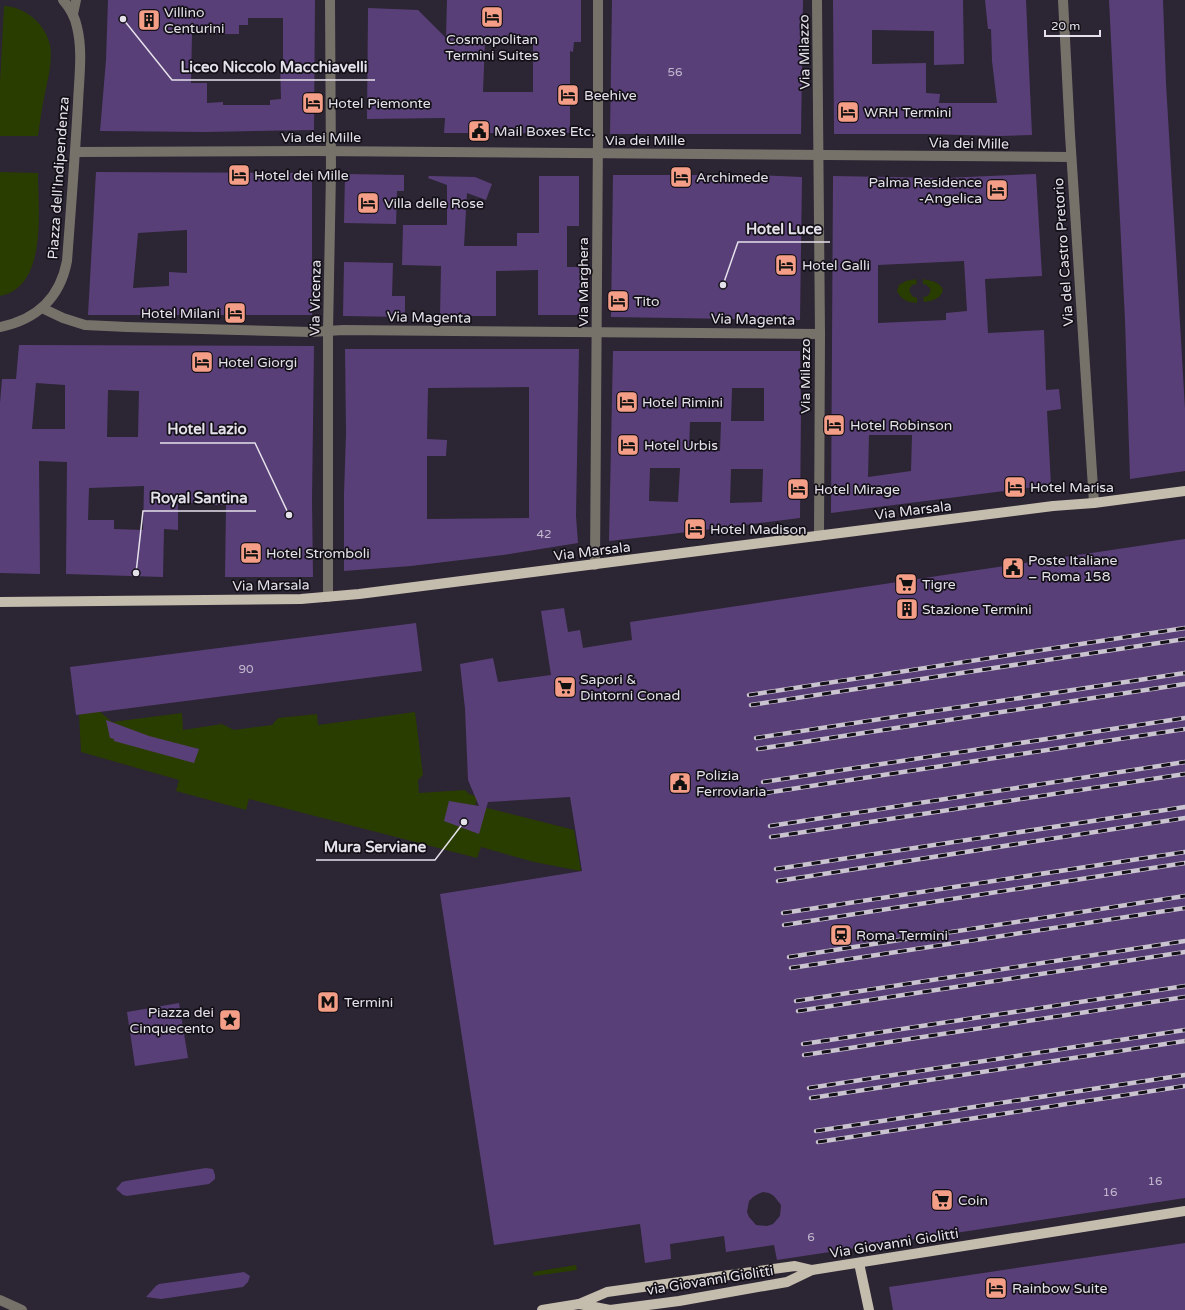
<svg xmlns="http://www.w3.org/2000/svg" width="1185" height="1310" font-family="'Varela Round',sans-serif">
	<rect width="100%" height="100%" fill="#2c2534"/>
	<g fill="#2a3d00">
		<path d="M4 6C25 7 45 23 50 45 53 60 48 78 45 93 42 107 40 121 38 136H0V83Z"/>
		<path d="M0 172 38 173C38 209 48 287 0 296Z"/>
		<path d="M916 279 917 284 912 285 909 290 912 296 917 298V303C908 302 901 300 897 291L899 285 906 281Z"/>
		<path d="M923 279C931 281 939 281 943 290 941 299 932 301 924 302L923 297 928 296 931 290 927 285 923 284Z"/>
		<path d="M99 711 112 722 182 713 183 730 222 724 234 730 272 725 278 718 317 714 318 725 415 712 423 775 418 780 419 793 465 790 469 794 478 797 475 805 574 830 581 871 534 862 481 847 477 858 249 799 246 810 176 791 179 780 81 752 79 714Z"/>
		<path d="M576 1265 577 1270 534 1276 533 1272Z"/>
	</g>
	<g fill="#593f77" fill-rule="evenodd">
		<path d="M108 0H315L314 130 206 132 100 131 106 60ZM248 18H283V61H280L281 99 270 100V105H223V102L207 103V83H191L192 34H239V25H248Z"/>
		<path d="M447 0H581V42H574L573 52 570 51V133H444L445 118 367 119 368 8 418 10 446 38ZM485 40 533 41V92H483Z"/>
		<path d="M612 0H803L801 134H610Z"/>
		<path d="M833 0H963L964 64 934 65V31L872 30V64L926 63V93L940 94 939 103H997L992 61 991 29H988L985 0H1026L1032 135 1000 136 926 134H834Z"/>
		<path d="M1109 0H1163L1166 83 1185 409V471L1130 479 1125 320Z"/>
		<path d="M96 172 312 173V315H88ZM187 230V273L169 272V286L133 288 138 233Z"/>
		<path d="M345 174 404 175V191H397L396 224 344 223Z"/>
		<path d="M1036 174 1042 276 985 279 988 333 1044 330 1046 390 1059 389 1061 409 1047 411 1051 485 831 513 833 176 944 178ZM964 261 967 311 946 313V320L878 323V265ZM869 435H912L911 471 868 477Z"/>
		<path d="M613 175H755L802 177 800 320 611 317Z"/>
		<path d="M429 176 475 177 492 184 486 200 467 193 464 246H517V233H539V176H579V226H567V267H580V315H538V270L496 271V316H440L441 266 402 265 403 225H447V185L428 178Z"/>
		<path d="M344 262 393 263 392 296H405V317L343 316Z"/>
		<path d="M19 345 314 346 312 500 313 577H225L226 505H214V503H178V530L164 529 163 577 66 574 67 462 39 461 40 574 0 573V403L2 379H16ZM36 383 65 385V429H32ZM108 390 139 391 138 437H107ZM144 486 143 530 114 529V520H88L89 488Z"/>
		<path d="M345 349H579L576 516 578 543 503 555 411 566 344 571V494L346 433ZM529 387V518L427 519V456H446L447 440 427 439 428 388Z"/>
		<path d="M613 351H800L801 409 800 518 663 535 609 541ZM732 388H764V421H731ZM690 422H721L720 451 689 450ZM650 468H680L678 502 649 501ZM731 469H763L762 502 730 503Z"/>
		<path d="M1185 539V1198L777 1260 774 1245 726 1252 724 1236 670 1244 671 1259 645 1263 640 1224 494 1245 440 894 582 871 570 797 488 802 479 834 444 821 449 801 479 806 468 780 465 709 460 664 493 658 498 682 551 675 541 611 564 608 568 632 580 630 583 648 632 640 630 622ZM763 1192 769 1193 774 1196 781 1205 780 1216 773 1224 767 1226 756 1225 749 1217 747 1212 749 1201 753 1197 758 1194Z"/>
		<path d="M416 623 422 671 76 715 70 667Z"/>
		<path d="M106 720 149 736 199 749 194 763 114 741V739L110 738Z"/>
		<path d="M179 1003 188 1058 135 1066 127 1012Z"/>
		<path d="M206 1168 213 1169 215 1175V1179L209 1184 127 1196 123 1195 116 1189 122 1182 126 1181Z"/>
		<path d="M1185 1243V1310H893L889 1287Z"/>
		<path d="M244 1272 250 1276 248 1282 243 1287 161 1299 146 1297 156 1286 159 1284Z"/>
	</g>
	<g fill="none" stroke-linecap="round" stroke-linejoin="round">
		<g stroke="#76726a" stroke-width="10">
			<path d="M817 0 820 334 819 536"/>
			<path d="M1063 0 1070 135 1094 503"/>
			<path d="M73 14 76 0"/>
			<path d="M75 152 314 151 1071 157"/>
			<path d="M42 308 63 318 85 325 127 327 311 332 343 330 820 334"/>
			<path d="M0 327C36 320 60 298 67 261 71 208 75 156 78 103 79 78 83 51 77 27 75 17 70 8 63 0"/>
			<path d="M595 565 598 132V0"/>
			<path d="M328 597V332L331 172 330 0"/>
			<path d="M0 1300 22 1310"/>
		</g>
		<g stroke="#c4bcac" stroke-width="10">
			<path d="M0 602 301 599 359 594 1053 506 1094 503 1185 491"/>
			<path d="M859 1263 869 1310"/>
			<path d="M579 1304 610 1310 679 1301 787 1282 812 1270"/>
			<path d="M542 1310 579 1304 607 1292 795 1266 812 1270 1185 1211"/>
		</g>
		<g stroke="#c9c4cf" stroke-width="4.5">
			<g id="rail">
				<path d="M749 695 1185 628"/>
				<path d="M751 705 1185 639"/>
				<path d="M756 738 1185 673"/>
				<path d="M758 749 1185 684"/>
				<path d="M763 782 1185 718"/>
				<path d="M765 793 1185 729"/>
				<path d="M770 826 1185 762"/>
				<path d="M771 837 1185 774"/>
				<path d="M776 869 1185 807"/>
				<path d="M778 881 1185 818"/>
				<path d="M783 913 1185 852"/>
				<path d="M784 925 1185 863"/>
				<path d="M789 957 1185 896"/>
				<path d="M791 968 1185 908"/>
				<path d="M796 1001 1185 941"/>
				<path d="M798 1011 1185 952"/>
				<path d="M803 1044 1185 986"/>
				<path d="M804 1055 1185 997"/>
				<path d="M809 1088 1185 1030"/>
				<path d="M811 1098 1185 1041"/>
				<path d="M816 1131 1185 1075"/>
				<path d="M818 1142 1185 1086"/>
			</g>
		</g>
		<use href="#rail" stroke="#131017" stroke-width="3" stroke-dasharray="9" stroke-linecap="butt"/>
	</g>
	<defs>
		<g id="hotel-square" transform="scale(1.15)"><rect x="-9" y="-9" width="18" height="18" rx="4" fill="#f49e87" stroke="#131017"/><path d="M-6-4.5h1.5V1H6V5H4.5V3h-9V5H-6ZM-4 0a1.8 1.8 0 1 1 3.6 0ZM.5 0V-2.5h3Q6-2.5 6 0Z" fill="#111"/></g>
		<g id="building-square" transform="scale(1.15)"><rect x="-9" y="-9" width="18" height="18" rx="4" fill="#f49e87" stroke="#131017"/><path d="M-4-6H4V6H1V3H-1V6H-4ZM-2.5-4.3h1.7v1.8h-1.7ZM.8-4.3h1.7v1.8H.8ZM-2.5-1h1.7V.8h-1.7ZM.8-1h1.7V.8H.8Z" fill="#111"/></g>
		<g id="civic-square" transform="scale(1.15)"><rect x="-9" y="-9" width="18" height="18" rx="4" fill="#f49e87" stroke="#131017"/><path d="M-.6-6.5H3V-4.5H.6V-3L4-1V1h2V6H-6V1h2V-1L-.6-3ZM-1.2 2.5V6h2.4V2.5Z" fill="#111"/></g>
		<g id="supermarket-square" transform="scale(1.15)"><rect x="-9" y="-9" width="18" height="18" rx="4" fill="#f49e87" stroke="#131017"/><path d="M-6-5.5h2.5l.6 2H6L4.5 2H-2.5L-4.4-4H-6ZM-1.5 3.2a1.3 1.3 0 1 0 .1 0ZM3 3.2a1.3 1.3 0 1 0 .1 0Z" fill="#111"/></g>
		<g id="station-square" transform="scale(1.15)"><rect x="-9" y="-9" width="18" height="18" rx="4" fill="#f49e87" stroke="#131017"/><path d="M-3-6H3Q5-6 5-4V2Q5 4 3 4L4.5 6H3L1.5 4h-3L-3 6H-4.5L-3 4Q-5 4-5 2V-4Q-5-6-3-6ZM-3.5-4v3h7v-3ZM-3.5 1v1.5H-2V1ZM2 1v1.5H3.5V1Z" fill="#111"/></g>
		<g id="metro-square" transform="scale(1.15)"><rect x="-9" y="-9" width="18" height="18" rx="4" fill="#f49e87" stroke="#131017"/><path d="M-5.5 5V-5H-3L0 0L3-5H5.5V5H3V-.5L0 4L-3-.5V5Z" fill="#111"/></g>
		<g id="sight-square" transform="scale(1.15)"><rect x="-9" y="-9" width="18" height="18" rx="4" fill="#f49e87" stroke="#131017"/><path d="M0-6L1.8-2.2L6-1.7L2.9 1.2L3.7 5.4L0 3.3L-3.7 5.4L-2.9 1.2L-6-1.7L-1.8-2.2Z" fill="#111"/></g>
	</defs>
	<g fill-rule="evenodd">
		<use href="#hotel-square" x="492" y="17"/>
		<use href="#building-square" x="149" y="20"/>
		<use href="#hotel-square" x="568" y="95"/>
		<use href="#hotel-square" x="313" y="103"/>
		<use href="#hotel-square" x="848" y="112"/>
		<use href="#civic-square" x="479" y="131"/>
		<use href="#hotel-square" x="239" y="175"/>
		<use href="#hotel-square" x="681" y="177"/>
		<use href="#hotel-square" x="997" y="190"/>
		<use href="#hotel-square" x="368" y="203"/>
		<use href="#hotel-square" x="786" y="265"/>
		<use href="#hotel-square" x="618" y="301"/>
		<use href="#hotel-square" x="235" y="313"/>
		<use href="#hotel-square" x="202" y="362"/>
		<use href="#hotel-square" x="627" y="402"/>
		<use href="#hotel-square" x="834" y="425"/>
		<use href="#hotel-square" x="628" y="445"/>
		<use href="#hotel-square" x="1015" y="487"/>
		<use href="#hotel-square" x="798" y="489"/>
		<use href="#hotel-square" x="695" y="529"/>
		<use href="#hotel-square" x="251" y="553"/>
		<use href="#civic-square" x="1013" y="568"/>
		<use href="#supermarket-square" x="906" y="584"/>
		<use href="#building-square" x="907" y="609"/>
		<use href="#supermarket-square" x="565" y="687"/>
		<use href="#civic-square" x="680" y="783"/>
		<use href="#station-square" x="841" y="935"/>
		<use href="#metro-square" x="328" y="1002"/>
		<use href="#sight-square" x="230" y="1020"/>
		<use href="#supermarket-square" x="942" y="1200"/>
		<use href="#hotel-square" x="996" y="1288"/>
	</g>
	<g text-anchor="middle" stroke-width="3.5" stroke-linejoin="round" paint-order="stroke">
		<g font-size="12" fill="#c2b8ce">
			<text x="675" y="76">56</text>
			<text x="544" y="538">42</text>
			<text x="246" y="673">90</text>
			<text x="1155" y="1185">16</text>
			<text x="1110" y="1196">16</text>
			<text x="811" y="1241">6</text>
		</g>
		<g font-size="14" fill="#e5e1eb" stroke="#131017" text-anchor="start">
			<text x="164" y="17">Villino<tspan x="164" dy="16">Centurini</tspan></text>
			<text x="492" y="44" text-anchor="middle">Cosmopolitan<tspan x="492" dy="16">Termini Suites</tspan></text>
			<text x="584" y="100">Beehive</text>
			<text x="328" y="108">Hotel Piemonte</text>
			<text x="864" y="117">WRH Termini</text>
			<text x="494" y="136">Mail Boxes Etc.</text>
			<text x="254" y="180">Hotel dei Mille</text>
			<text x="696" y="182">Archimede</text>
			<text x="982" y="187" text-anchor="end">Palma Residence<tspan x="982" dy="16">-Angelica</tspan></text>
			<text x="384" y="208">Villa delle Rose</text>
			<text x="802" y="270">Hotel Galli</text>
			<text x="634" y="306">Tito</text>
			<text x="220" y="318" text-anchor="end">Hotel Milani</text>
			<text x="218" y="367">Hotel Giorgi</text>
			<text x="642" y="407">Hotel Rimini</text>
			<text x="850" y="430">Hotel Robinson</text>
			<text x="644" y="450">Hotel Urbis</text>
			<text x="1030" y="492">Hotel Marisa</text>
			<text x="814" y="494">Hotel Mirage</text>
			<text x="710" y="534">Hotel Madison</text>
			<text x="266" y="558">Hotel Stromboli</text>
			<text x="1028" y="565">Poste Italiane<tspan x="1028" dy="16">– Roma 158</tspan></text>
			<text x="922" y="589">Tigre</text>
			<text x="922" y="614">Stazione Termini</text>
			<text x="580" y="684">Sapori &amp;<tspan x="580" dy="16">Dintorni Conad</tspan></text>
			<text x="696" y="780">Polizia<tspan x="696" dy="16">Ferroviaria</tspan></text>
			<text x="856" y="940">Roma Termini</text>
			<text x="344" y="1007">Termini</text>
			<text x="214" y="1017" text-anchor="end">Piazza dei<tspan x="214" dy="16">Cinquecento</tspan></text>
			<text x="958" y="1205">Coin</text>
			<text x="1012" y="1293">Rainbow Suite</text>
		</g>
		<g font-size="14" fill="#e5e1eb" stroke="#131017">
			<text transform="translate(804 52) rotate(-91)" y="5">Via Milazzo</text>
			<text x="321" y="142">Via dei Mille</text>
			<text x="645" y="145">Via dei Mille</text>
			<text transform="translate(969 143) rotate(1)" y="5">Via dei Mille</text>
			<text transform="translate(58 178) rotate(-86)" y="5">Piazza dell'Indipendenza</text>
			<text transform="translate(1063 252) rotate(-94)" y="5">Via del Castro Pretorio</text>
			<text transform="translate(583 282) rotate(-90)" y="5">Via Marghera</text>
			<text transform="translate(315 298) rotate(-89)" y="5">Via Vicenza</text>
			<text transform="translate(429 317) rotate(1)" y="5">Via Magenta</text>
			<text transform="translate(753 319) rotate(1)" y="5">Via Magenta</text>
			<text transform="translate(805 376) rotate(-90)" y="5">Via Milazzo</text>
			<text transform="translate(913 510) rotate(-7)" y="5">Via Marsala</text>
			<text transform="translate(592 551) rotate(-7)" y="5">Via Marsala</text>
			<text transform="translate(271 585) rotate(-1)" y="5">Via Marsala</text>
			<text transform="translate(894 1243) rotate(-9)" y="5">Via Giovanni Giolitti</text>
			<text transform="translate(710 1280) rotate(-9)" y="5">via Giovanni Giolitti</text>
		</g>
	</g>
	<path fill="none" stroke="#e5e1eb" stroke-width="1.5" d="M123 19L172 80H375M723 285L738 242H830M289 515L255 443H160M136 573L143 511H256M464 822L435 860H316"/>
	<g fill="#e5e1eb" stroke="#131017" stroke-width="1.5">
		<circle cx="123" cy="19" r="4"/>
		<circle cx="723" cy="285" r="4"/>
		<circle cx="289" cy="515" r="4"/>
		<circle cx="136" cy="573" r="4"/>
		<circle cx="464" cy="822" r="4"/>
	</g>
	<g font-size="15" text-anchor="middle" font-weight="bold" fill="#e5e1eb" stroke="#131017" stroke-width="3.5" stroke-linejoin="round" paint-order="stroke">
		<text x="274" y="72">Liceo Niccolo Macchiavelli</text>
		<text x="784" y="234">Hotel Luce</text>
		<text x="207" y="434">Hotel Lazio</text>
		<text x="199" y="503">Royal Santina</text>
		<text x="375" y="852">Mura Serviane</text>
	</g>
	<path d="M1045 30v6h55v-6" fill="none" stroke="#e5e1eb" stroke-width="2"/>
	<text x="1051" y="30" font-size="12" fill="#e5e1eb" stroke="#131017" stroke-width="3" paint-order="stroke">20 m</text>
</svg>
